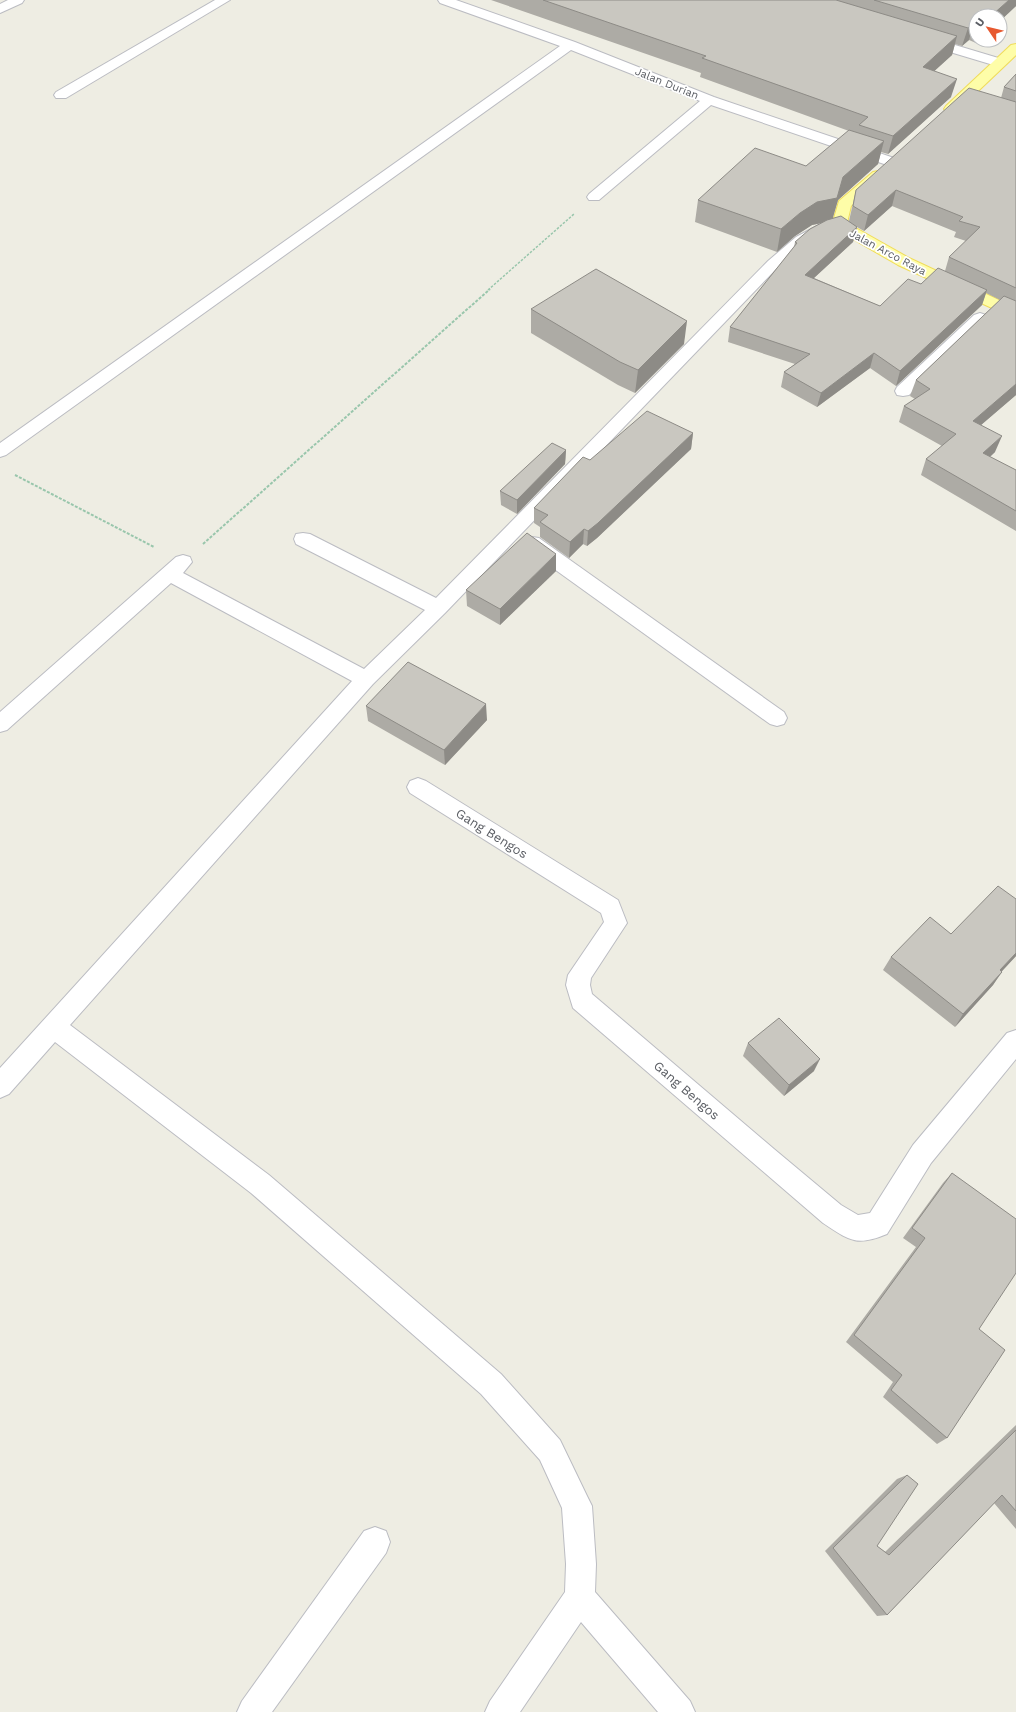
<svg xmlns="http://www.w3.org/2000/svg" width="1016" height="1712" font-family="'Work Sans',sans-serif">
	<rect width="100%" height="100%" fill="#eeede3"/>
	<g fill="none" stroke-linecap="round" stroke-linejoin="round">
		<g stroke="#bbbcc2" stroke-width="2">
			<g id="minor">
				<path d="M8 0H24L22 3 0 13V4Z"/>
				<path d="M215 0H230L66 98H56L54 95 56 92Z"/>
				<path d="M438 0H456L575 42 714 97 897 159 899 162 897 165H887L711 105 599 200H589L587 197 589 194 700 101 571 50 6 455 0 457V443L560 46 440 3Z"/>
				<path d="M925 36 1005 60 1006 63 1000 67 920 43 919 40 920 37Z"/>
				<path d="M819 225 824 226 826 229 806 243 778 267 445 613 373 684 70 1025 269 1175 501 1374 560 1440 587 1496 592 1506 596 1564 595 1592 690 1701 695 1712H658L581 1622 520 1712H485L490 1701 565 1592 566 1564 562 1508 540 1460 481 1394 251 1193 55 1042 9 1094 0 1098V1068L352 681 171 583 7 730 0 732V712L176 557 183 555 190 557 192 562 183 573 364 669 425 610 296 544 294 539 296 534 303 533 310 534 436 598 768 261 796 237Z"/>
				<path d="M980 313 986 315 988 318 986 321 909 395 903 396 897 395 895 391 897 387 974 315Z"/>
				<path d="M532 537 539 538 784 712 787 718 784 724 777 726 770 724 525 548 523 543 525 538Z"/>
				<path d="M418 778 426 781 618 900 627 923 591 978 590 985 592 994 774 1149 841 1205 858 1215 870 1213 913 1145 1007 1033 1016 1030V1059L931 1163 887 1234C856 1247 849 1240 823 1223L573 1008 566 985 568 975 604 922 601 913 410 793 407 787 410 781Z"/>
				<path d="M375 1527 386 1531 390 1542 386 1553 272 1712H237L242 1701 364 1531Z"/>
			</g>
		</g>
		<g stroke="#f0dc5a" stroke-width="2">
			<g id="major">
				<path d="M1016 44V55L956 112H946L944 109 946 106 1011 45Z"/>
				<path d="M878 171 883 172 885 175 851 206 847 223 909 258 1016 308V319L898 265 834 228 832 225 839 201 873 172Z"/>
			</g>
		</g>
		<path stroke="#99c6ac" stroke-width="1.5" stroke-dasharray="2.5 1.5" stroke-linecap="butt" d="M488 290 574 214"/>
		<g stroke="#99c6ac" stroke-width="2" stroke-dasharray="3 1.5" stroke-linecap="butt">
			<path d="M15 475 154 547"/>
			<path d="M203 544 490 289"/>
		</g>
		<use href="#minor" fill="#fff" fill-rule="evenodd"/>
		<use href="#major" fill="#fefda8" fill-rule="evenodd"/>
	</g>
	<g fill="#adaba5" fill-rule="evenodd">
		<path d="M491 0H1016V6L1000 21V16H976V40H979L976 43 969 40 962 46 955 44 952 55 934 71 951 97 888 154 881 152 878 164 838 200 832 218 849 221 856 190 1001 98 1004 87 1016 74V395L981 425 995 452 990 457 1016 470V531L921 475 926 459 942 446 899 422 904 406 915 399 910 396 916 380 1000 300 986 293 982 305 896 386 870 368 817 407 781 387 784 372 795 364 728 342 730 327 794 247 795 242 821 223 812 225 795 236 777 252 695 222 698 200 806 166 849 131 700 77 701 73ZM892 206 956 232 954 237 966 241 949 257 945 271 880 306 814 278 853 242 857 227 864 231Z"/>
		<path d="M531 309 684 344 635 393 618 385 531 333Z"/>
		<path d="M693 433 691 449 597 538 587 546 583 544 569 558 540 537V527L534 523V508L590 460Z"/>
		<path d="M566 450 565 464 517 514 501 505 500 491Z"/>
		<path d="M556 571 500 625 467 606 466 590Z"/>
		<path d="M366 706 487 720 445 765 368 721Z"/>
		<path d="M1016 899V956L1002 971 993 985 955 1027 883 970 891 957 951 934Z"/>
		<path d="M748 1043 814 1071 784 1096 743 1056Z"/>
		<path d="M952 1173 979 1329 947 1438 937 1444 883 1397 893 1382 846 1342 916 1247 903 1238 943 1183Z"/>
		<path d="M1016 1425V1529L994 1503 887 1615 877 1616 825 1551 897 1479 907 1475 877 1546 885 1552Z"/>
	</g>
	<g fill="#8d8b86">
		<path d="M1009 0H1016V6L1000 21V16H991Z"/>
		<path d="M974 22 969 40 962 46 968 28Z"/>
		<path d="M957 36 952 55 918 86 923 67Z"/>
		<path d="M957 79 951 97 888 154 893 136Z"/>
		<path d="M884 141 878 164 838 200 832 221 812 225 795 236 777 252 781 229 843 177Z"/>
		<path d="M896 190 892 206 864 231 868 215Z"/>
		<path d="M857 227 853 242 802 289 805 275Z"/>
		<path d="M987 290 982 305 896 386 900 371Z"/>
		<path d="M687 321 684 344 635 393 638 370Z"/>
		<path d="M874 353 870 368 817 407 821 393Z"/>
		<path d="M1016 384V395L967 437 973 421Z"/>
		<path d="M693 433 691 449 597 538 587 546 588 531Z"/>
		<path d="M1002 436 995 452 976 469 983 453Z"/>
		<path d="M566 450 565 464 517 514V500Z"/>
		<path d="M584 529 583 544 569 558 570 542Z"/>
		<path d="M556 554V571L500 625V609Z"/>
		<path d="M486 704 487 720 445 765 444 750Z"/>
		<path d="M1016 953V956L991 983 1000 970Z"/>
		<path d="M1002 972 993 985 955 1027 963 1014Z"/>
		<path d="M820 1059 814 1071 784 1096 789 1085Z"/>
	</g>
	<g fill="#c9c7c0" stroke="#8d8b86">
		<path d="M543 0H836L957 36 923 67 957 79 893 136 859 125 868 117 702 58 706 56Z"/>
		<path d="M874 0H1009L991 16H976V23L974 22 968 28Z"/>
		<path d="M1016 74V91L1004 87Z"/>
		<path d="M969 88 1016 102V288L949 257 980 227 959 221 963 217 896 190 868 215 853 206 856 190Z"/>
		<path d="M849 130 884 141 843 177 837 198 817 202 800 213 781 229 698 200 755 148 806 166Z"/>
		<path d="M841 216 857 227 805 275 880 306 908 279 921 284 938 268 987 290 900 371 874 353 821 393 784 372 810 354 730 327 797 243 795 242 810 229 827 220Z"/>
		<path d="M596 269 687 321 638 370 620 362 531 309Z"/>
		<path d="M1004 296 1016 301V384L973 421 1002 436 983 453 1016 470V511L926 459 956 434 904 406 930 389 916 380Z"/>
		<path d="M647 411 693 433 598 523 588 531 584 529 570 542 540 522 548 515 534 508 583 457 590 460Z"/>
		<path d="M552 443 566 450 517 500 500 491Z"/>
		<path d="M527 533 556 554 500 609 466 590Z"/>
		<path d="M408 662 486 704 444 750 366 706Z"/>
		<path d="M998 886 1016 899V953L1000 970 1002 972 963 1014 891 957 930 917 951 934Z"/>
		<path d="M779 1018 820 1059 789 1085 748 1043Z"/>
		<path d="M952 1173 1016 1219V1273L979 1329 1005 1350 947 1438 891 1390 902 1375 854 1335 925 1238 912 1228Z"/>
		<path d="M1016 1430V1511L1002 1495 887 1615 833 1548 907 1475 918 1484 877 1546 889 1555Z"/>
	</g>
	<g text-anchor="middle" stroke-width="3.5" stroke-linejoin="round" paint-order="stroke">
		<g font-size="11" fill="#5b5e64" stroke="#fff">
			<text transform="translate(667 83) rotate(22)" y="4">Jalan Durian</text>
			<text transform="translate(888 252) rotate(28)" y="4">Jalan Arco Raya</text>
		</g>
		<g font-size="13" fill="#5b5e64" stroke="#fff">
			<text transform="translate(492 833) rotate(32)" y="5">Gang Bengos</text>
			<text transform="translate(687 1090) rotate(41)" y="5">Gang Bengos</text>
		</g>
	</g>
	<g transform="translate(988 28) rotate(305)"><circle r="19" fill="#ffffff" stroke="#bdbfc1"/>
	<path d="M0-3L7 15L0 10L-7 15Z" fill="#e75930"/>
	<text y="-6" font-size="11" font-weight="bold" text-anchor="middle" fill="#5b5e64">U</text>
	</g>
</svg>
